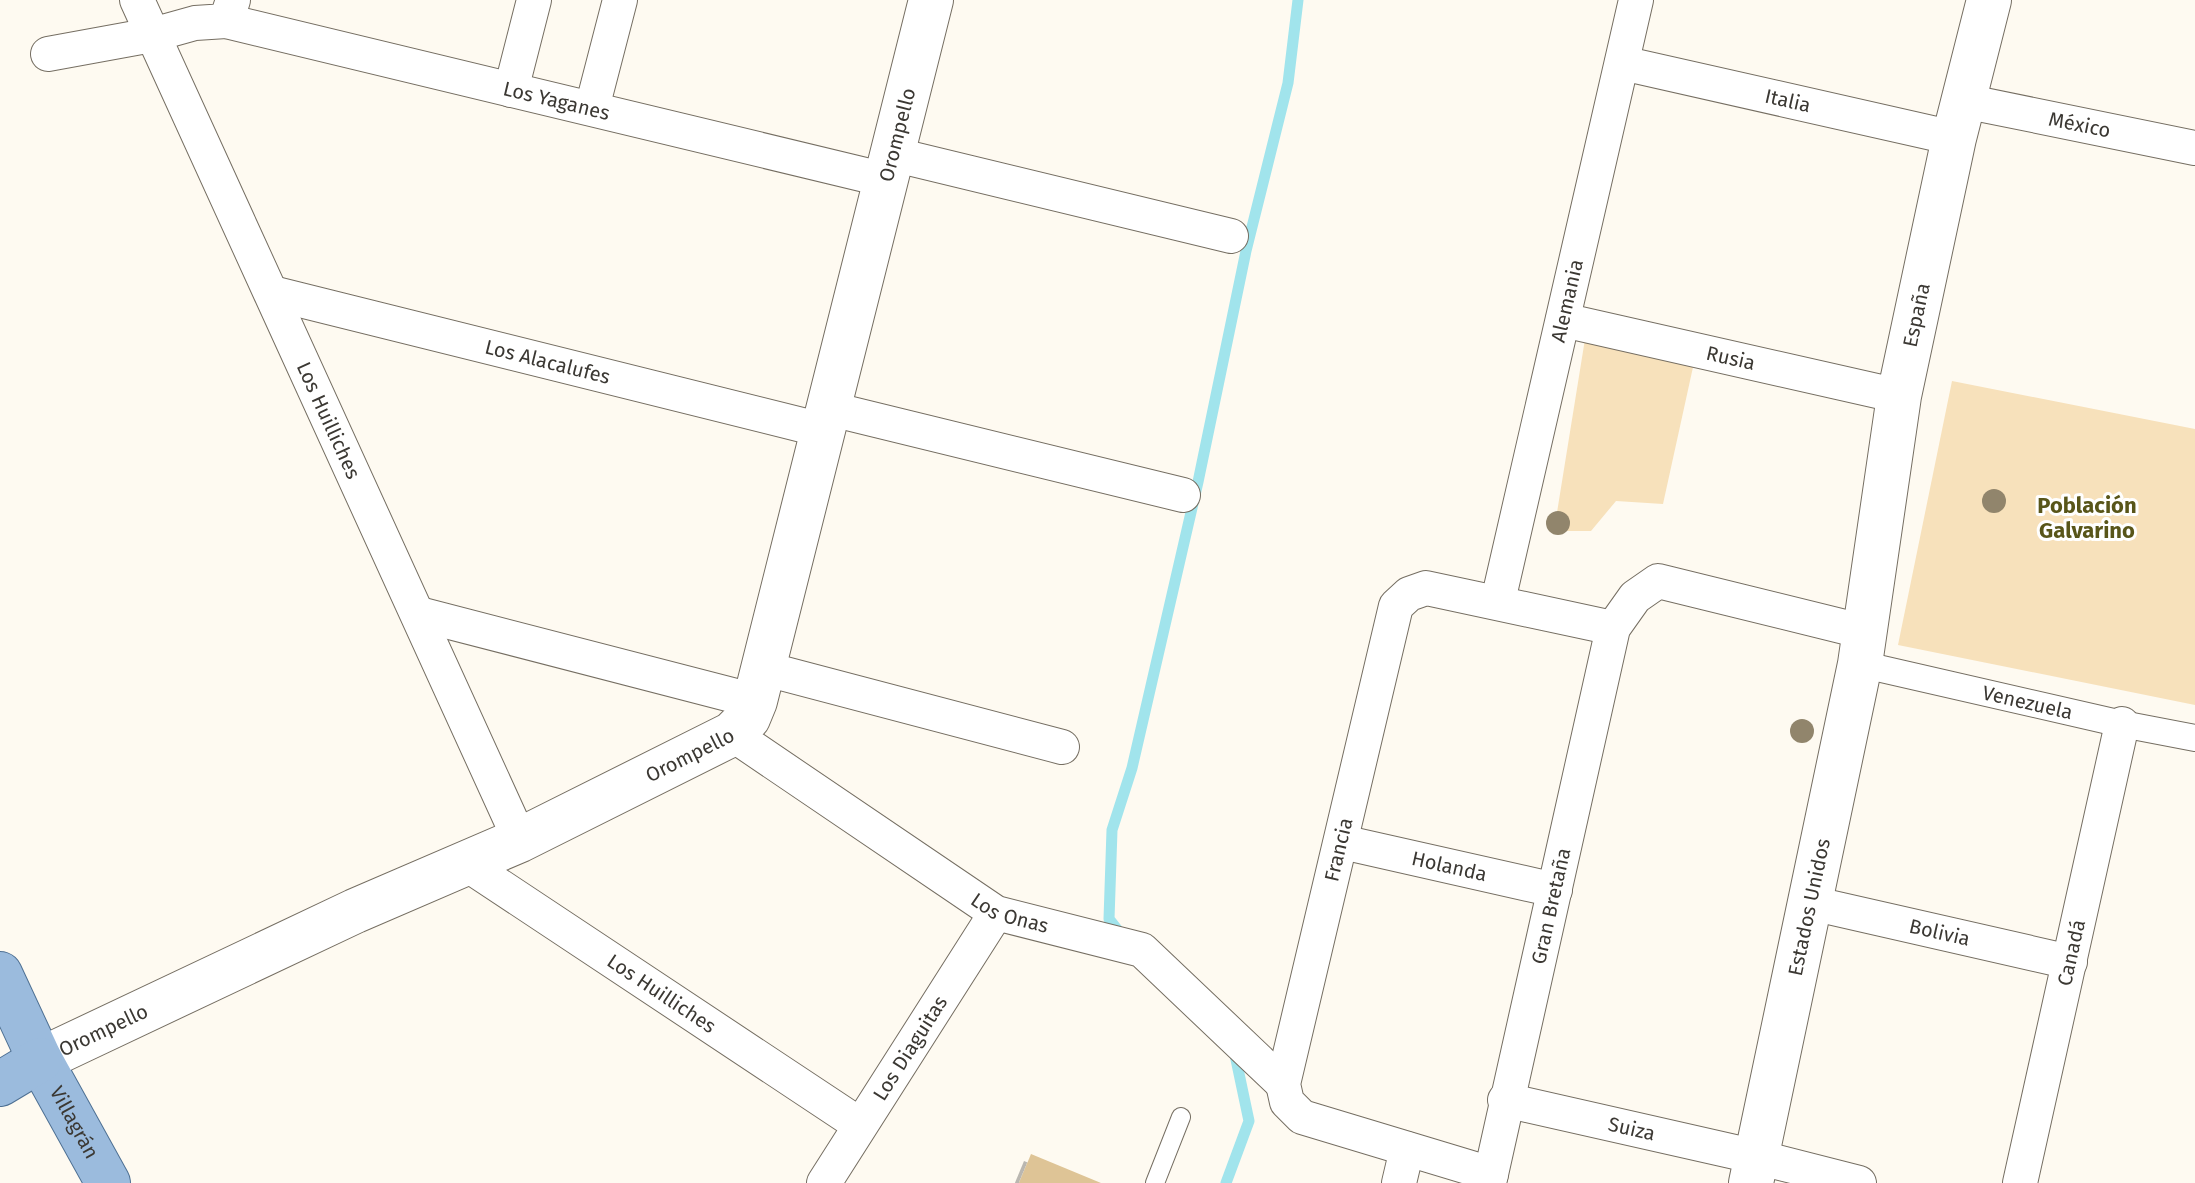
<svg xmlns="http://www.w3.org/2000/svg" width="2195" height="1183" font-family="'Fira Sans',sans-serif">
	<defs>
		<filter id="shadow"><feDropShadow dx="-7" dy="7" stdDeviation="0" flood-color="#0004"/></filter>
	</defs>
	<rect width="100%" height="100%" fill="#fefaf1"/>
	<g fill="#f7e1bb">
		<path d="M1585 339 1695 358 1663 504 1616 501 1591 531H1554Z"/>
		<path d="M1952 381 2195 429V705L1898 645Z"/>
	</g>
	<g fill="none" stroke-linecap="round" stroke-linejoin="round">
		<g stroke="#a1e4ec" stroke-width="11">
			<path d="M1123 937 1109 919 1112 830 1132 768 1198 482 1246 251 1288 83 1298 0"/>
			<path d="M1226 1183 1249 1121 1234 1050"/>
		</g>
	</g>
	<path fill="#dec496" filter="url(#shadow)" d="M1031 1154 1101 1183H1019Z"/>
	<g fill="none" stroke-linecap="round" stroke-linejoin="round">
		<g stroke="#756e62" stroke-width="20">
			<path id="service" d="M1155 1183 1181 1117"/>
		</g>
		<g stroke="#756e62" stroke-width="28">
			<g id="pedestrian">
				<path id="s1" d="M1860 664 2122 724 2195 738"/>
			</g>
		</g>
		<g stroke="#756e62" stroke-width="36">
			<g id="minor">
				<path id="s2" d="M137 0 520 840"/>
				<path id="s3" d="M226 21 886 180"/>
				<path d="M48 54 152 35 195 23 226 21 233 0"/>
				<path id="s4" d="M1622 63 1954 138"/>
				<path d="M511 90 534 0"/>
				<path id="s5" d="M1964 101 2195 148"/>
				<path d="M592 108 620 0"/>
				<path d="M892 154 1231 236"/>
				<path id="s6" d="M272 293 822 430"/>
				<path id="s7" d="M1563 320 1899 396"/>
				<path d="M827 408 1183 495"/>
				<path id="s8" d="M1498 601 1636 0"/>
				<path d="M419 614 755 701"/>
				<path d="M762 668 1062 747"/>
				<path id="s9" d="M732 734 996 913 1142 950 1283 1084"/>
				<path id="s10" d="M1342 842 1555 890"/>
				<path id="s11" d="M465 863 860 1125"/>
				<path id="s12" d="M1811 903 2070 962"/>
				<path id="s13" d="M1505 1100 1757 1157 1859 1183"/>
				<path id="s14" d="M1491 1174 1302 1117 1287 1102 1283 1084 1396 606 1409 594 1426 588 1613 628"/>
				<path id="s15" d="M824 1183 996 913"/>
				<path d="M1399 1183 1407 1149"/>
				<path id="s16" d="M1489 1183 1613 628 1635 597 1658 581 1865 632"/>
				<path id="s17" d="M2020 1183 2122 724"/>
			</g>
		</g>
		<g stroke="#756e62" stroke-width="46">
			<g id="tertiary">
				<path id="s18" d="M40 1060 355 911 520 840 732 734 748 718 755 701 931 0"/>
				<path id="s19" d="M1751 1183 1860 664 1899 396 1954 138 1989 0"/>
			</g>
		</g>
		<g stroke="#4e7093" stroke-width="46">
			<g id="primary">
				<path id="s20" d="M0 974 40 1060 108 1183"/>
				<path d="M0 1084 40 1060"/>
			</g>
		</g>
		<use href="#service" stroke="#fff" stroke-width="18"/>
		<use href="#pedestrian" stroke="#fff" stroke-width="26"/>
		<use href="#minor" stroke="#fff" stroke-width="34"/>
		<use href="#tertiary" stroke="#fff" stroke-width="44"/>
		<use href="#primary" stroke="#9bbbdd" stroke-width="44"/>
	</g>
	<g fill="#91856c">
		<circle cx="1994" cy="501" r="12"/>
		<circle cx="1558" cy="523" r="12"/>
		<circle cx="1802" cy="731" r="12"/>
	</g>
	<g text-anchor="middle" stroke-width="6" stroke-linejoin="round" paint-order="stroke">
		<g font-size="20" fill="#3b3833" stroke="#fff">
			<text dy="7" stroke="none"><textPath href="#s3" startOffset="340">Los Yaganes</textPath></text>
			<text dy="7" stroke="none"><textPath href="#s4" startOffset="170">Italia</textPath></text>
			<text dy="7" stroke="none"><textPath href="#s5" startOffset="118">México</textPath></text>
			<text dy="7" stroke="none"><textPath href="#s18" startOffset="1390">Orompello</textPath></text>
			<text dy="7" stroke="none"><textPath href="#s8" startOffset="308">Alemania</textPath></text>
			<text dy="7" stroke="none"><textPath href="#s19" startOffset="884">España</textPath></text>
			<text dy="7" stroke="none"><textPath href="#s7" startOffset="172">Rusia</textPath></text>
			<text dy="7" stroke="none"><textPath href="#s6" startOffset="284">Los Alacalufes</textPath></text>
			<text dy="7" stroke="none"><textPath href="#s2" startOffset="462">Los Huilliches</textPath></text>
			<text dy="7" stroke="none"><textPath href="#s1" startOffset="172">Venezuela</textPath></text>
			<text dy="7" stroke="none"><textPath href="#s18" startOffset="718">Orompello</textPath></text>
			<text dy="7" stroke="none"><textPath href="#s14" startOffset="478">Francia</textPath></text>
			<text dy="7" stroke="none"><textPath href="#s10" startOffset="110">Holanda</textPath></text>
			<text dy="7" stroke="none"><textPath href="#s16" startOffset="284">Gran Bretaña</textPath></text>
			<text dy="7" stroke="none"><textPath href="#s19" startOffset="282">Estados Unidos</textPath></text>
			<text dy="7" stroke="none"><textPath href="#s9" startOffset="332">Los Onas</textPath></text>
			<text dy="7" stroke="none"><textPath href="#s12" startOffset="132">Bolivia</textPath></text>
			<text dy="7" stroke="none"><textPath href="#s17" startOffset="236">Canadá</textPath></text>
			<text dy="7" stroke="none"><textPath href="#s11" startOffset="236">Los Huilliches</textPath></text>
			<text dy="7" stroke="none"><textPath href="#s18" startOffset="70">Orompello</textPath></text>
			<text dy="7" stroke="none"><textPath href="#s15" startOffset="160">Los Diaguitas</textPath></text>
			<text dy="7" stroke="none"><textPath href="#s20" startOffset="166">Villagrán</textPath></text>
			<text dy="7" stroke="none"><textPath href="#s13" startOffset="130">Suiza</textPath></text>
		</g>
		<g font-size="22" font-weight="bold" fill="#585519" stroke="#fff">
			<text x="2087" y="513">Población<tspan x="2087" dy="25">Galvarino</tspan></text>
		</g>
	</g>
</svg>
